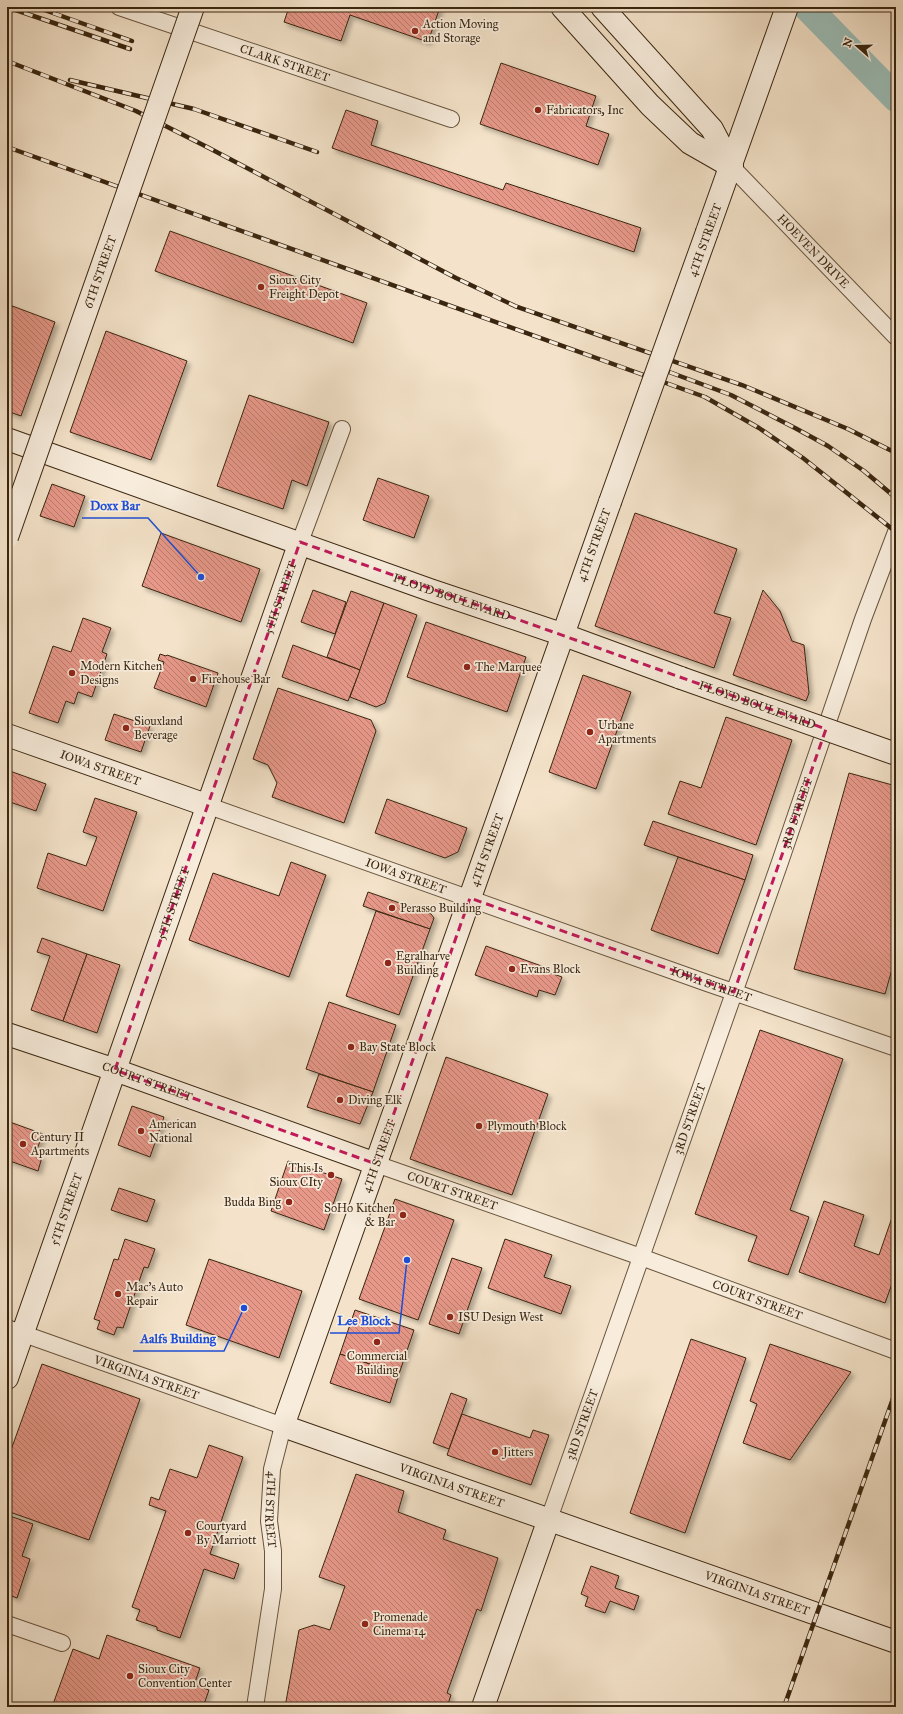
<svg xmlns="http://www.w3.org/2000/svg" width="903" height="1714" font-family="'IM FELL Great Primer',serif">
	<defs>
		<pattern id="building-back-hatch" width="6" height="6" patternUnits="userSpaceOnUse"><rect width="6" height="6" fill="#e79889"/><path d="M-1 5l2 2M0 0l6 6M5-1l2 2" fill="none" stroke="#bc7c6f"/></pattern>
		<filter id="shadow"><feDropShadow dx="3.5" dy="3.5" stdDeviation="2" flood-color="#0004"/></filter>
	</defs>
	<rect width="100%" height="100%" fill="#f4e3ca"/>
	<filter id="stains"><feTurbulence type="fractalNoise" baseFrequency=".005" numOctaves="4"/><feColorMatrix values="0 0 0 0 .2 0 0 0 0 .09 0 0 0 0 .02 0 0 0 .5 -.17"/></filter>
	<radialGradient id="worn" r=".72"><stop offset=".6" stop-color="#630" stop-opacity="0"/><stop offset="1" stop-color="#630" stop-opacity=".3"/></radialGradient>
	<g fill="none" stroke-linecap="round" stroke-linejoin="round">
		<path stroke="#9cbeb8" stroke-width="28" d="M807 7 896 98"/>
	</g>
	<g fill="url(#building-back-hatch)" stroke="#3a2610" filter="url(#shadow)">
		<path d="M289 7H440L428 42 350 15 341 41 284 22Z"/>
		<path d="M501 63 596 96 586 126 609 134 598 165 480 124Z"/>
		<path d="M346 110 378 121 371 145 503 190 506 183 641 228 634 252 332 148Z"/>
		<path d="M170 231 367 303 353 343 155 271Z"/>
		<path d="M7 304 55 322 21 416 7 411Z"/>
		<path d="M106 331 187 361 151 460 70 432Z"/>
		<path d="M249 395 329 422 307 486 292 480 283 509 217 486Z"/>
		<path d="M378 478 429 496 414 538 363 520Z"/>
		<path d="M52 484 85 496 74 527 40 516Z"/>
		<path d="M635 513 737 549 714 613 731 618 714 668 595 626Z"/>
		<path d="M161 533 260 569 241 622 142 586Z"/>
		<path d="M313 590 346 602 335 634 301 622Z"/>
		<path d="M763 590 780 611 792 641 804 645 809 693 806 701 733 675Z"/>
		<path d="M351 591 384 603 360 670 327 657Z"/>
		<path d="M384 603 417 615 385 703 376 707 350 697Z"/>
		<path d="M83 618 111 628 102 652 107 654 92 697 78 692 74 704 66 701 58 723 29 713 53 646 71 652Z"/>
		<path d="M426 622 526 657 507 712 407 677Z"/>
		<path d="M293 645 360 670 348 701 282 677Z"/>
		<path d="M160 654 166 656 167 655 218 673 206 707 154 688 164 662 158 660Z"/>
		<path d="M896 656V669L892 668Z"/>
		<path d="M583 675 631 692 596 789 549 772Z"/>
		<path d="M278 688 371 720 376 731 344 823 272 797 277 783 268 765 253 759Z"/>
		<path d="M114 714 150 726 141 752 105 740Z"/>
		<path d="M726 717 792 740 756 845 668 814 680 781 701 788Z"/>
		<path d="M7 770 46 784 36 811 7 801Z"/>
		<path d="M849 773 896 786V841L892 856 896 857V955L885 994 794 969Z"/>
		<path d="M95 798 137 812 103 911 37 888 48 853 86 866 97 837 83 832Z"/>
		<path d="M387 799 467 828 458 852 445 858 375 833Z"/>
		<path d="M653 821 753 855 745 880 644 845Z"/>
		<path d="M678 857 745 880 718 954 651 930Z"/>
		<path d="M291 862 326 875 289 977 189 940 213 873 279 896Z"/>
		<path d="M368 892 431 914 434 918 430 929 363 906Z"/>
		<path d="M376 911 430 929 399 1015 346 996Z"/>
		<path d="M42 938 87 954 63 1021 31 1010 50 956 37 952Z"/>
		<path d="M486 946 547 968 545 971 562 977 555 995 539 990 537 997 475 975Z"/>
		<path d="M87 954 120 965 97 1033 63 1021Z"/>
		<path d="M329 1002 396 1025 373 1092 306 1069Z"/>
		<path d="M760 1030 843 1059 790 1210 809 1217 788 1275 748 1261 757 1236 695 1214Z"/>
		<path d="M446 1057 548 1094 512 1195 410 1159Z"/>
		<path d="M319 1074 373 1092 360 1124 307 1107Z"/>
		<path d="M132 1106 164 1117 150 1157 118 1145Z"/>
		<path d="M7 1121 43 1134 35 1154 42 1157 38 1171 7 1160Z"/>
		<path d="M288 1161 342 1179 324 1230 271 1211Z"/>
		<path d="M119 1188 155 1200 147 1222 111 1210Z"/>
		<path d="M395 1199 454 1220 418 1320 359 1299Z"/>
		<path d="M824 1201 864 1215 854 1246 879 1255 896 1206V1273L885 1303 799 1272Z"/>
		<path d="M125 1239 155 1249 148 1268 144 1267 123 1328 117 1327 114 1335 97 1329 100 1321 94 1319 114 1259 118 1260Z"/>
		<path d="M505 1239 552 1255 544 1277 571 1286 561 1314 488 1288Z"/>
		<path d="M452 1258 482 1268 459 1334 429 1324Z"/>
		<path d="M209 1259 302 1291 279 1358 186 1325Z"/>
		<path d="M355 1310 414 1330 399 1374 340 1354Z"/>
		<path d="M691 1339 746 1358 685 1533 630 1513Z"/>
		<path d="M770 1344 851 1372 790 1460 743 1443 757 1404 750 1401Z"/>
		<path d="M340 1354 399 1374 390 1403 330 1383Z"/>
		<path d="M42 1364 140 1399 89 1540 7 1511V1461Z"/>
		<path d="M451 1393 467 1399 449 1449 433 1443Z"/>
		<path d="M462 1414 530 1438 533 1430 549 1435 531 1485 447 1455Z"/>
		<path d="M209 1445 243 1457 210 1554 239 1564 234 1579 204 1569 180 1638 157 1630V1627L136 1620 140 1610 132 1607 166 1511 149 1505 151 1497 159 1500 170 1469 197 1478Z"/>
		<path d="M356 1474 404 1491 398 1512 446 1530 443 1539 498 1558 481 1611 477 1609 447 1693 451 1695 447 1707H285L299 1630 314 1625 330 1630 345 1586 319 1577Z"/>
		<path d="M7 1515 33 1524 22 1556 30 1559 17 1598 7 1594Z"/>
		<path d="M591 1566 619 1576 615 1588 639 1596 634 1610 610 1601 605 1613 585 1606 588 1597 581 1594Z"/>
		<path d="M107 1635 200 1668 194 1685 209 1690 203 1707H52L73 1649 99 1659Z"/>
	</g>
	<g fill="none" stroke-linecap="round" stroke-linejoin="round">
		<g stroke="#68553e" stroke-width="18">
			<g id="street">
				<path id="s1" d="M119 7 451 119"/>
				<path id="s2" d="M732 167 896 337"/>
				<path d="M300 542 342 429"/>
				<path id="s3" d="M209 806 707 983 896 1048"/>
				<path id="s4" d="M376 1164 641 1257 896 1351"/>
				<path id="s5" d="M7 1328 283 1426 272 1469 269 1521 273 1551V1589L255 1707"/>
				<path id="s6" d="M549 1519 780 862 863 619 896 532"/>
				<path d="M7 1624 62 1643"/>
			</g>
		</g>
		<g stroke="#3a2610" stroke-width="24">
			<g id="secondary">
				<path d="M562 7 650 105 690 143 732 167"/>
				<path d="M602 7 712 129 732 167"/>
				<path d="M707 232 787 7"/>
				<path id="s7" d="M7 439 430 590 564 635 681 678"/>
				<path id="s8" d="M610 502 283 1426 896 1642"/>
				<path id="s9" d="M7 735 209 806"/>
				<path id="s10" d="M7 1034 115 1070 376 1164"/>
				<path id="s11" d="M7 1378 300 542"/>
				<path d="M483 1707 549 1519"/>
			</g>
		</g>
		<use href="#street" stroke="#f8eddd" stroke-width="16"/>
		<use href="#secondary" stroke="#f8eddd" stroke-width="22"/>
		<g stroke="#3a2610" stroke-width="4.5">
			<g id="rail">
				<path d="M7 7 130 49"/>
				<path d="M36 7 132 41"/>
				<path d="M7 61 136 111 209 148 456 278 515 306 742 385 848 429 896 453"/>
				<path d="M70 80 194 109 317 152"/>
				<path d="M7 147 705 397 759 428 803 458 896 532"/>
				<path d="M653 366 731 395 795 428 828 446 864 471 896 498"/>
				<path d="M784 1707 896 1390"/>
			</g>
		</g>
		<use href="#rail" stroke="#f8eddd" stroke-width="3" stroke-dasharray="9" stroke-linecap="butt"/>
		<g stroke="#3a2610" stroke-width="24" stroke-linecap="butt">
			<g id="secondary-bridge">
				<path d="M610 502 707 232"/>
				<path id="s12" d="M7 537 193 7"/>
				<path id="s13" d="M681 678 896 754"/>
			</g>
		</g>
		<use href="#secondary-bridge" stroke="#f8eddd" stroke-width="22"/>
	</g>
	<path fill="none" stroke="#c2185b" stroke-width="3" stroke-dasharray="8 5" stroke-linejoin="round" d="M300 542 826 729 734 992 470 898 376 1164 115 1070Z"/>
	<g fill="#8f2418" stroke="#f8eddd" stroke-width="1.5">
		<circle cx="415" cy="31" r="4"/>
		<circle cx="538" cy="110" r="4"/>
		<circle cx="261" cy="287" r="4"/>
		<circle cx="467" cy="667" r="4"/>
		<circle cx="72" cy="673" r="4"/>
		<circle cx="193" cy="679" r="4"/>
		<circle cx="126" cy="728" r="4"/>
		<circle cx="590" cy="732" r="4"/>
		<circle cx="392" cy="908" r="4"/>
		<circle cx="388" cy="963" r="4"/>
		<circle cx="512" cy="969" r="4"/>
		<circle cx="351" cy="1047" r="4"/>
		<circle cx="340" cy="1100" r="4"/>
		<circle cx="479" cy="1126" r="4"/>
		<circle cx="141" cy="1131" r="4"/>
		<circle cx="23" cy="1144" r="4"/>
		<circle cx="331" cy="1175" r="4"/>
		<circle cx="289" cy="1202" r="4"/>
		<circle cx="403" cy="1215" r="4"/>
		<circle cx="118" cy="1294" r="4"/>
		<circle cx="450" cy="1317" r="4"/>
		<circle cx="377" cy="1342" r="4"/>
		<circle cx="495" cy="1452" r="4"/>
		<circle cx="188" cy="1533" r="4"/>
		<circle cx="365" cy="1624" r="4"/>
		<circle cx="130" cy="1676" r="4"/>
	</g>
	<g text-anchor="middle" stroke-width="3.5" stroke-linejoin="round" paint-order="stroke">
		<g font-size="12" fill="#3a2610" stroke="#f8eddd" text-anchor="start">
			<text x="423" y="28">Action Moving<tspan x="423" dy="14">and Storage</tspan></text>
			<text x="546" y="114">Fabricators, Inc</text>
			<text x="269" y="284">Sioux City<tspan x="269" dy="14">Freight Depot</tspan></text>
			<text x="80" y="670">Modern Kitchen<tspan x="80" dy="14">Designs</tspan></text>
			<text x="475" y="671">The Marquee</text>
			<text x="201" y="683">Firehouse Bar</text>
			<text x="134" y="725">Siouxland<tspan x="134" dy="14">Beverage</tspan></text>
			<text x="598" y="729">Urbane<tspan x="598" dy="14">Apartments</tspan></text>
			<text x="400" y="912">Perasso Building</text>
			<text x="396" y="960">Egralharve<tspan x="396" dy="14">Building</tspan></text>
			<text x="520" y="973">Evans Block</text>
			<text x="359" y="1051">Bay State Block</text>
			<text x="348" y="1104">Diving Elk</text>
			<text x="149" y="1128">American<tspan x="149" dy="14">National</tspan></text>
			<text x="487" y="1130">Plymouth Block</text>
			<text x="31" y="1141">Century II<tspan x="31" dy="14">Apartments</tspan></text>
			<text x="323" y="1172" text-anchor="end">This Is<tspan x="323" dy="14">Sioux CIty</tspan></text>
			<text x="281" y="1206" text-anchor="end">Budda Bing</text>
			<text x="395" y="1212" text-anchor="end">SoHo Kitchen<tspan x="395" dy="14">&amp; Bar</tspan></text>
			<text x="126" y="1291">Mac's Auto<tspan x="126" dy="14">Repair</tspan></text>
			<text x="458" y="1321">ISU Design West</text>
			<text x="377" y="1360" text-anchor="middle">Commercial<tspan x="377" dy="14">Building</tspan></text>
			<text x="503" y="1456">Jitters</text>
			<text x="196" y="1530">Courtyard<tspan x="196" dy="14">By Marriott</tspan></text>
			<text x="373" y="1621">Promenade<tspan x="373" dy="14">Cinema 14</tspan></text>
			<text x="138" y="1673">Sioux City<tspan x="138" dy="14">Convention Center</tspan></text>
		</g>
		<g font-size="12" fill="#3a2610" stroke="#f8eddd">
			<text dy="4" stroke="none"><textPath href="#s1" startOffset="175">CLARK STREET</textPath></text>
			<text transform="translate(705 240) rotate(-70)" y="4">4TH STREET</text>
			<text dy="4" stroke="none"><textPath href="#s2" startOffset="117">HOEVEN DRIVE</textPath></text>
			<text dy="4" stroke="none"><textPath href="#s12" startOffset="281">6TH STREET</textPath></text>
			<text transform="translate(594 545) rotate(-70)" y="4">4TH STREET</text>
			<text dy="4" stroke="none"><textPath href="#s11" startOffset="827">5TH STREET</textPath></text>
			<text dy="4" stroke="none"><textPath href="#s7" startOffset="472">FLOYD BOULEVARD</textPath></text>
			<text dy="4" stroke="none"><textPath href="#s13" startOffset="81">FLOYD BOULEVARD</textPath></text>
			<text dy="4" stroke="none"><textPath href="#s9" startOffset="99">IOWA STREET</textPath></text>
			<text dy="4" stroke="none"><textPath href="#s6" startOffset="748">3RD STREET</textPath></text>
			<text transform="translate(487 850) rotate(-70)" y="4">4TH STREET</text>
			<text dy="4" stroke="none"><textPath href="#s3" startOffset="209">IOWA STREET</textPath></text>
			<text dy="4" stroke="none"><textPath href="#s11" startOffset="503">5TH STREET</textPath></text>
			<text dy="4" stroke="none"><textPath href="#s3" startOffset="533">IOWA STREET</textPath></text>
			<text dy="4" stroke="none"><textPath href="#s10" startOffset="148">COURT STREET</textPath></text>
			<text dy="4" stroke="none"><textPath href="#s6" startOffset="424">3RD STREET</textPath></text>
			<text transform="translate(379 1156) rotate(-70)" y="4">4TH STREET</text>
			<text dy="4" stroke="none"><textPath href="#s4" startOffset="81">COURT STREET</textPath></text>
			<text dy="4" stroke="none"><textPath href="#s11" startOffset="179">5TH STREET</textPath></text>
			<text dy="4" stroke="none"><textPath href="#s4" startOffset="405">COURT STREET</textPath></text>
			<text dy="4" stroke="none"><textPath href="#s5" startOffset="148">VIRGINIA STREET</textPath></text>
			<text dy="4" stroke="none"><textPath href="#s6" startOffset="100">3RD STREET</textPath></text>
			<text dy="4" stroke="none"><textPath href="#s8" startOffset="1159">VIRGINIA STREET</textPath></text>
			<text dy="4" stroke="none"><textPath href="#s5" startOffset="378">4TH STREET</textPath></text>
			<text dy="4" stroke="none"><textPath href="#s8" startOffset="1483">VIRGINIA STREET</textPath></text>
		</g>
	</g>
	<path fill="none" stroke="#1d4ed8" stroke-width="1.5" d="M201 577L148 518H82M407 1260L399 1333H330M244 1308L224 1351H133"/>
	<g fill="#1d4ed8" stroke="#f8eddd" stroke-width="1.5">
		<circle cx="201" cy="577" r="4"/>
		<circle cx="407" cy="1260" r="4"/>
		<circle cx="244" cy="1308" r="4"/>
	</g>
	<g font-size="13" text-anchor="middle" font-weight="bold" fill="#1d4ed8" stroke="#f8eddd" stroke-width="3.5" stroke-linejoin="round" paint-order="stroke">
		<text x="115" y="510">Doxx Bar</text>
		<text x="364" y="1325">Lee Block</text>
		<text x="178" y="1343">Aalfs Building</text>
	</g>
	<rect width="903" height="1714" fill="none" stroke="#f4e3ca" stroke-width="24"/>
	<rect x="8" y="8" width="887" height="1698" fill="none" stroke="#3a2610" stroke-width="2"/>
	<rect x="12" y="12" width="879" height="1690" fill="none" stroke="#3a2610"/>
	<g transform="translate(857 46) rotate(290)" stroke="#f8eddd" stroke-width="3" paint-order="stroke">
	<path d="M0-3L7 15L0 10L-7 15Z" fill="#3a2610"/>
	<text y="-6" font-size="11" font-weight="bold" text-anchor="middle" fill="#3a2610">N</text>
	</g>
	<rect width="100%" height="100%" filter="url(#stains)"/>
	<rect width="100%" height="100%" fill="url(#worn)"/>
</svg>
